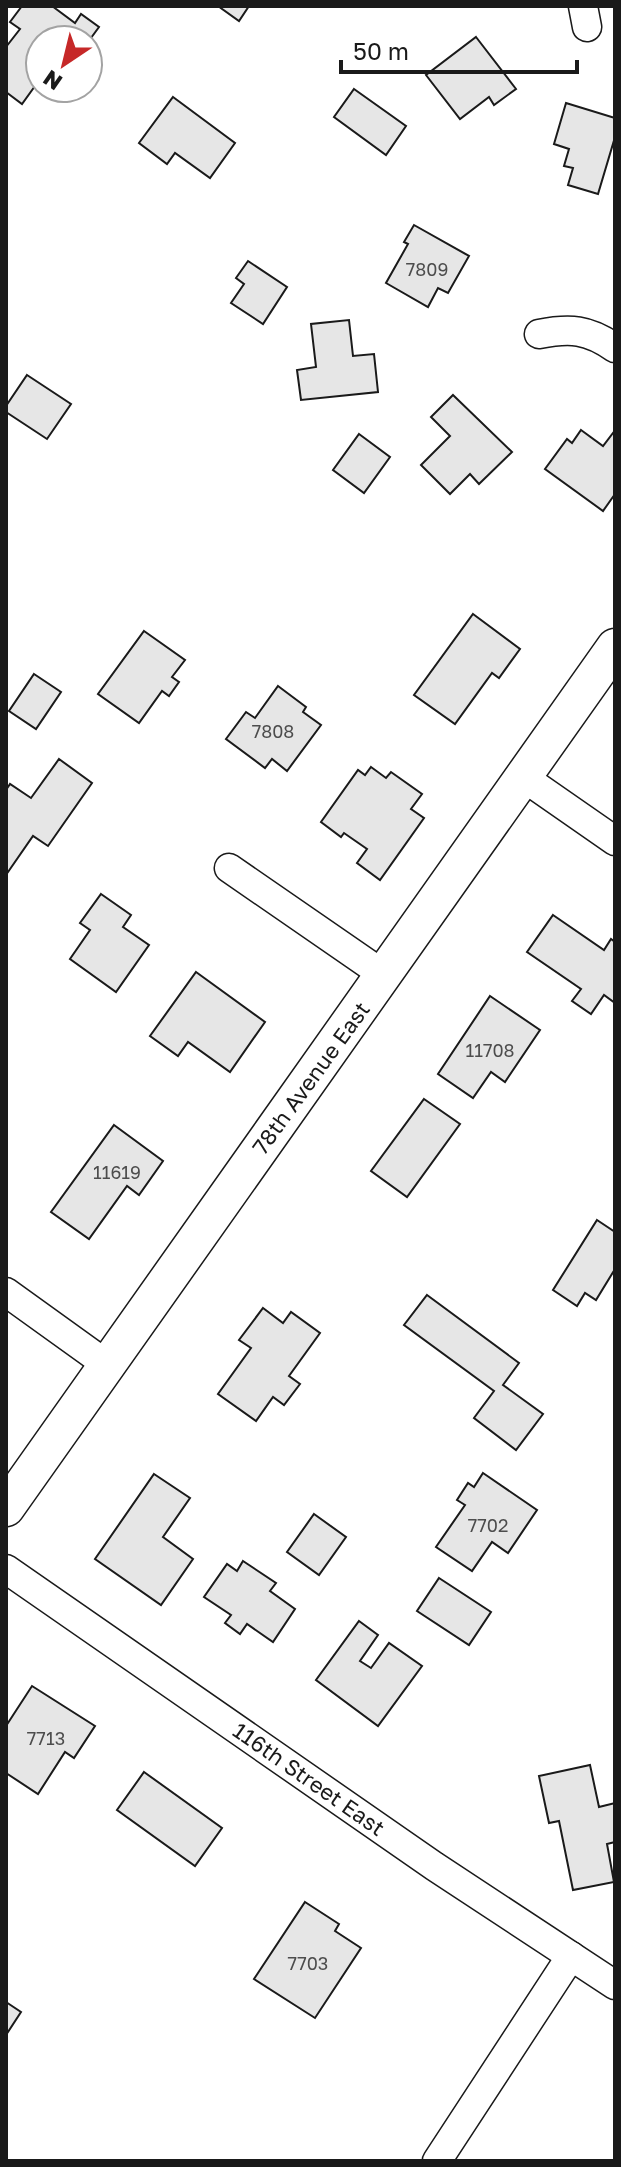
<svg xmlns="http://www.w3.org/2000/svg" width="621" height="2167" font-family="'Golos Text',sans-serif">
	<rect width="100%" height="100%" fill="#fff"/>
	<g fill="#e6e6e6" stroke="#1a1a1a" stroke-width="2">
		<path d="M22 6H52L75 23 81 14 99 27 88 42 40 40V79L22 104 6 92V47L20 29 10 22Z"/>
		<path d="M218 6H249L239 21Z"/>
		<path d="M476 37 516 89 494 105 489 97 460 119 426 75Z"/>
		<path d="M354 89 406 126 386 155 334 117Z"/>
		<path d="M173 97 235 143 210 178 175 153 167 164 139 143Z"/>
		<path d="M566 103 615 118V137L598 194 568 185 573 168 564 166 569 149 554 144Z"/>
		<path d="M414 225 469 256 448 293 438 288 428 307 386 283 408 244 404 242Z"/>
		<path d="M248 261 287 287 263 324 231 303 244 284 236 278Z"/>
		<path d="M349 320 353 356 374 354 378 392 301 400 297 370 316 367 311 324Z"/>
		<path d="M27 375 71 404 47 439 6 412V406Z"/>
		<path d="M453 395 512 452 479 484 470 474 450 494 421 465 450 436 431 417Z"/>
		<path d="M581 430 603 446 613 433 615 435V494L603 511 545 469 567 439 572 443Z"/>
		<path d="M359 434 390 457 364 493 333 470Z"/>
		<path d="M473 614 520 649 499 678 492 673 455 724 414 695Z"/>
		<path d="M144 631 185 660 172 677 179 682 169 696 162 691 139 723 98 694Z"/>
		<path d="M34 674 61 692 36 729 9 711Z"/>
		<path d="M278 686 306 707 303 712 321 725 287 771 272 759 265 768 226 739 246 712 255 718Z"/>
		<path d="M59 759 92 783 48 846 33 836 8 872 6 870V790L10 784 31 798Z"/>
		<path d="M371 767 386 778 391 772 422 794 411 809 424 818 380 880 357 863 367 849 344 833 341 837 321 822 358 770 365 775Z"/>
		<path d="M101 894 131 915 123 927 149 945 116 992 70 959 90 930 80 923Z"/>
		<path d="M553 915 604 950 611 939 615 942V1003L604 995 591 1014 572 1001 581 989 527 952Z"/>
		<path d="M196 972 265 1022 230 1072 188 1042 178 1056 150 1036Z"/>
		<path d="M490 996 540 1030 505 1082 491 1072 473 1098 438 1074Z"/>
		<path d="M424 1099 460 1124 407 1197 371 1171Z"/>
		<path d="M114 1125 163 1161 139 1195 127 1186 89 1239 51 1212Z"/>
		<path d="M597 1220 615 1232V1269L596 1300 585 1293 577 1306 553 1290Z"/>
		<path d="M427 1295 519 1363 503 1385 543 1414 516 1450 474 1418 494 1391 404 1325Z"/>
		<path d="M263 1308 283 1323 291 1312 320 1333 289 1376 300 1384 284 1405 273 1397 256 1421 218 1394 251 1348 239 1340Z"/>
		<path d="M483 1473 537 1510 508 1553 492 1542 472 1571 436 1547 465 1505 457 1500 468 1483 474 1487Z"/>
		<path d="M154 1474 190 1498 163 1537 193 1559 161 1605 95 1559Z"/>
		<path d="M314 1514 346 1537 319 1575 287 1552Z"/>
		<path d="M243 1561 276 1583 270 1591 295 1609 273 1642 247 1624 240 1634 225 1623 231 1615 204 1597 227 1564 237 1571Z"/>
		<path d="M439 1578 491 1612 469 1645 417 1611Z"/>
		<path d="M359 1621 378 1635 360 1661 371 1668 389 1643 422 1666 378 1726 316 1680Z"/>
		<path d="M32 1686 95 1726 74 1758 65 1752 38 1794 6 1773V1726Z"/>
		<path d="M590 1765 599 1807 615 1803V1842L607 1844 614 1882 573 1890 559 1821 549 1823 539 1776Z"/>
		<path d="M144 1772 222 1828 195 1866 117 1810Z"/>
		<path d="M305 1902 339 1924 335 1931 361 1948 315 2018 254 1979Z"/>
		<path d="M6 2002 21 2012 6 2035Z"/>
	</g>
	<g fill="none" stroke-linecap="round" stroke-linejoin="round">
		<g stroke="#1a1a1a" stroke-width="31">
			<g id="minor">
				<path d="M583 6 587 27"/>
				<path d="M539 334C570 328 588 329 615 348"/>
				<path d="M523 777 615 841"/>
				<path d="M229 868 384 975"/>
				<path d="M6 1292 106 1364"/>
				<path d="M6 1569 434 1866 615 1985"/>
				<path d="M437 2161 571 1956"/>
			</g>
		</g>
		<g stroke="#1a1a1a" stroke-width="39">
			<path id="tertiary" d="M6 1508 615 647"/>
		</g>
		<use href="#minor" stroke="#fff" stroke-width="28"/>
		<use href="#tertiary" stroke="#fff" stroke-width="36"/>
	</g>
	<g text-anchor="middle" stroke-width="6" stroke-linejoin="round" paint-order="stroke">
		<g font-size="18" fill="#4d4d4d">
			<text x="427" y="276">7809</text>
			<text x="273" y="738">7808</text>
			<text x="490" y="1057">11708</text>
			<text x="117" y="1179">11619</text>
			<text x="488" y="1532">7702</text>
			<text x="46" y="1745">7713</text>
			<text x="308" y="1970">7703</text>
		</g>
		<g font-size="22" fill="#1a1a1a" stroke="#fff">
			<text transform="translate(311 1078) rotate(-54)" y="8">78th Avenue East</text>
			<text transform="translate(309 1779) rotate(35)" y="8">116th Street East</text>
		</g>
	</g>
	<rect width="621" height="2167" fill="none" stroke="#1a1a1a" stroke-width="16"/>
	<g transform="translate(64 64) rotate(215)"><circle r="38" fill="#ffffff" stroke="#a3a3a3" stroke-width="2"/>
	<path d="M0-6L14 30L0 20L-14 30Z" fill="#c62828"/>
	<text y="-12" font-size="22" font-weight="bold" text-anchor="middle" fill="#1a1a1a">N</text>
	</g>
	<path d="M341 60v12h236v-12" fill="none" stroke="#1a1a1a" stroke-width="4"/>
	<text x="353" y="60" font-size="24" fill="#1a1a1a" stroke="#ffffff" stroke-width="6" paint-order="stroke">50 m</text>
</svg>
